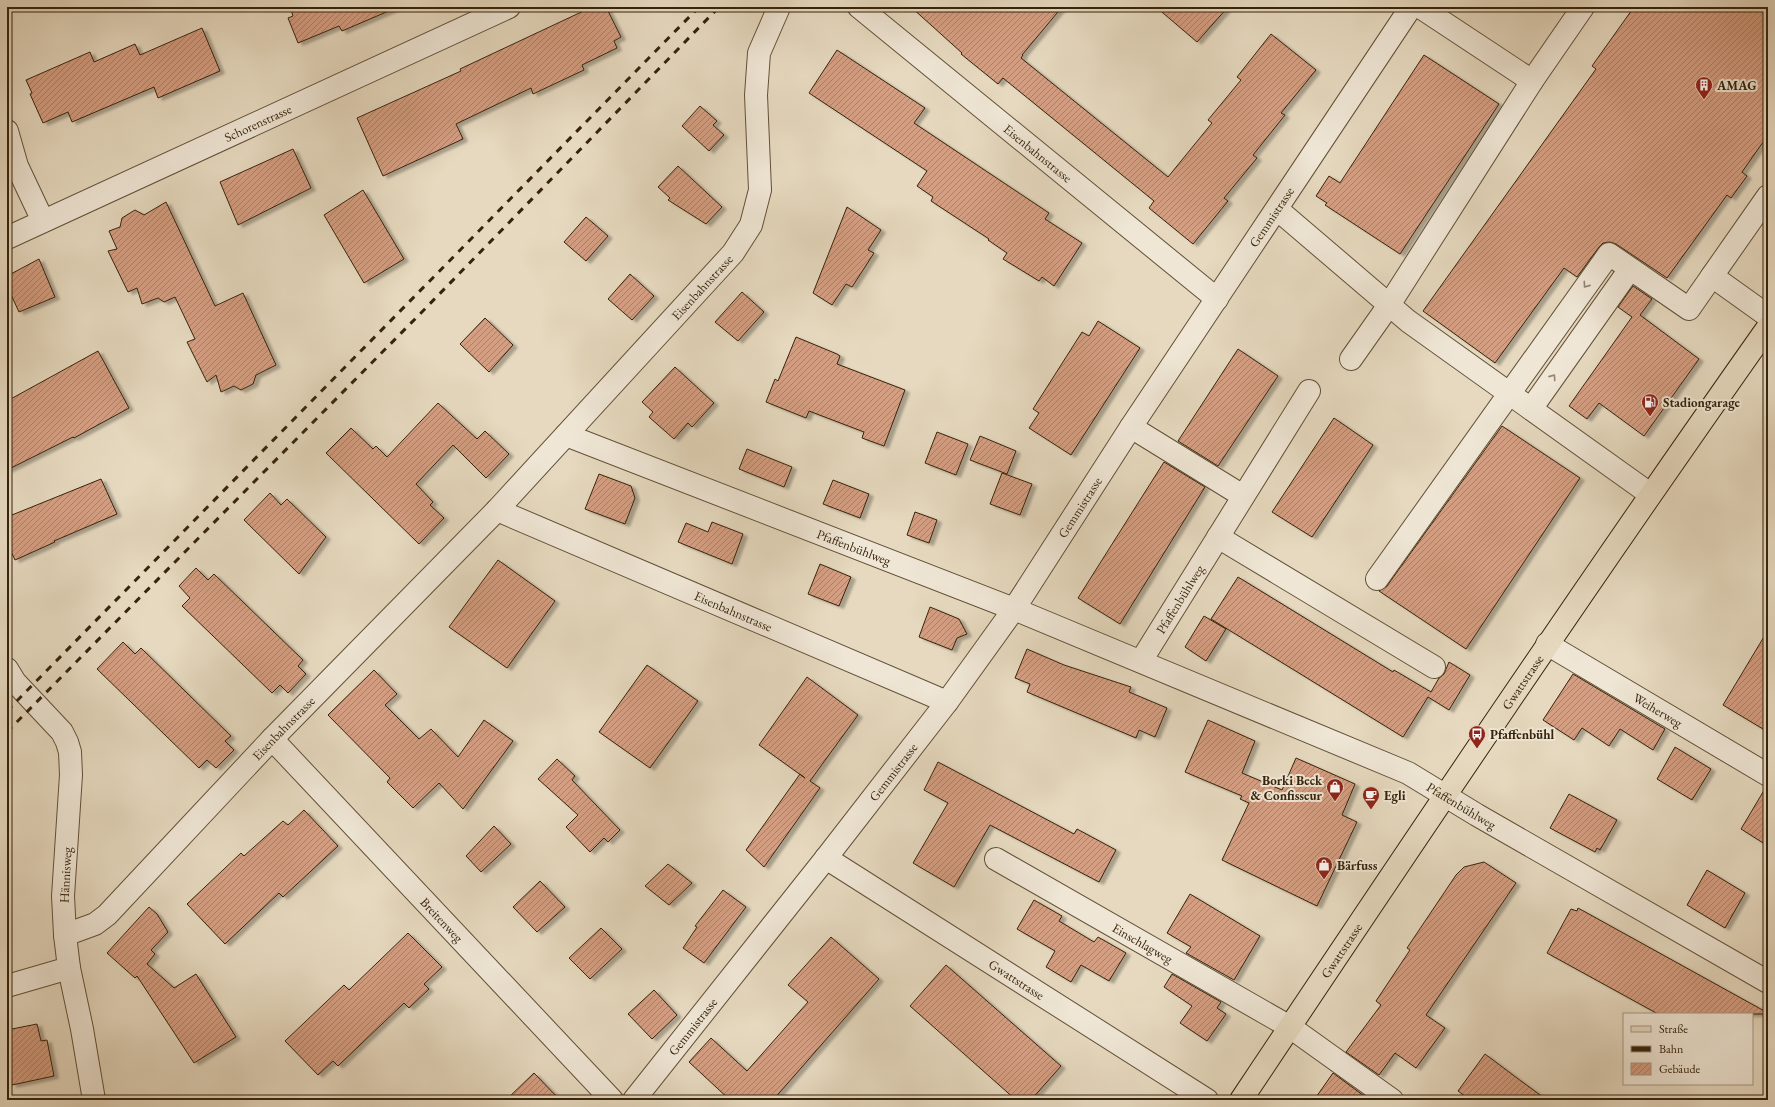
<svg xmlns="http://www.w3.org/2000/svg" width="1775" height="1107" font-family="'EB Garamond',serif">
	<defs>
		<pattern id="building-hatch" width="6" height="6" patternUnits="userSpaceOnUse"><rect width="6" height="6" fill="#d49e82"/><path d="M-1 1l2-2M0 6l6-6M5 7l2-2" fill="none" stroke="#ad8069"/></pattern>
		<filter id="shadow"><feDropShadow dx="4.5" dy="2.5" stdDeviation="1" flood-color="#0004"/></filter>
	</defs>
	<rect width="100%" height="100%" fill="#e6d9bf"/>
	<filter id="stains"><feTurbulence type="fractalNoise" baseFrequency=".005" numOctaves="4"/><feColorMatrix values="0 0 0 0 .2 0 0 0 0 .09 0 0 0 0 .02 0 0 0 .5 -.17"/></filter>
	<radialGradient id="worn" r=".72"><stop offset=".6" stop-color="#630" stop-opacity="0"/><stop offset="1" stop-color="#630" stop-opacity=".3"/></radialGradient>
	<g fill="url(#building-hatch)" stroke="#36230b" filter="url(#shadow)">
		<path d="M290 7H398L342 31 339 26 298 43 288 18 293 16Z"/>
		<path d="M592 7H606L621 37 614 41 617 48 582 65 584 70 533 94 531 88 456 124 463 139 383 176 357 118 461 71 460 69Z"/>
		<path d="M911 7H1062L1022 55H1023L1021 58 1168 177 1212 123 1208 120 1241 80 1237 77 1271 34 1316 70 1281 113 1285 115 1253 155 1257 158 1224 198 1228 201 1193 244 1149 208 1154 201 1003 78 998 84 961 54 962 53Z"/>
		<path d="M1156 7H1228L1197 42Z"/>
		<path d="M1634 7H1768V135L1742 172 1747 176 1731 198 1727 195 1667 278 1616 244 1610 242 1603 243 1599 247 1577 277 1564 268 1495 363 1423 311 1596 69 1592 66Z"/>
		<path d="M202 28 220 71 158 98 154 87 72 122 68 112 43 123 30 94 32 93 26 80 90 52 94 62 135 44 140 55Z"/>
		<path d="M837 50 925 108 914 123 1049 213 1045 219 1082 243 1054 286 1042 277 1039 281 1003 259 1007 253 988 240 989 239 931 201 933 197 917 186 927 171 809 93Z"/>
		<path d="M1424 55 1499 104 1400 254 1325 205 1327 203 1316 196 1329 176 1340 183Z"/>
		<path d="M700 106 717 121 713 125 724 135 709 151 682 126Z"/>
		<path d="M293 149 311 188 238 225 220 182Z"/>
		<path d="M678 166 722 207 706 224 668 200 670 198 658 187Z"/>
		<path d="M363 190 404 259 364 283 324 215Z"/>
		<path d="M166 202 215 306 243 293 276 365 256 375 253 384 241 390 234 386 221 392 216 375 207 382 187 342 195 339 175 297 164 302 158 298 142 304 137 288 128 292 108 251 117 249 109 231 120 227 122 218 135 210 144 215Z"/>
		<path d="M847 207 881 230 868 250 874 253 852 287 846 284 832 305 813 293Z"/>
		<path d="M586 217 608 236 586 261 564 242Z"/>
		<path d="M39 259 55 297 19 312 7 286V276Z"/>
		<path d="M630 274 654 296 632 320 608 299Z"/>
		<path d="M1633 286 1652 299 1640 315 1699 359 1644 436 1599 403 1587 419 1569 406 1632 317 1618 307Z"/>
		<path d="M742 292 764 312 738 341 715 322Z"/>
		<path d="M485 318 513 345 489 372 460 344Z"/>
		<path d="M1098 321 1140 348 1071 455 1029 428 1039 413 1033 409 1082 332 1089 336Z"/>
		<path d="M796 337 837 354 840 356 837 364 905 390 884 446 862 438 864 432 809 411 806 418 766 402 775 379 778 381Z"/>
		<path d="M1238 349 1278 376 1218 466 1178 441Z"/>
		<path d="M98 351 129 408 74 438 73 437 7 470V401Z"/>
		<path d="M675 367 714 403 692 427 688 423 674 439 649 417 653 412 642 402Z"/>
		<path d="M438 403 477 439 485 431 509 454 486 478 453 445 416 484 433 502 430 505 444 518 419 544 326 453 351 428 373 449 376 446 387 457Z"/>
		<path d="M1334 418 1373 445 1312 537 1272 512Z"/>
		<path d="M1502 426 1580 478 1466 649 1379 591 1387 586Z"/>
		<path d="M937 432 968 444 956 475 925 463Z"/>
		<path d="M980 436 1016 451 1007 474 970 460Z"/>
		<path d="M747 449 792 467 784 487 739 469Z"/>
		<path d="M1164 462 1205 487 1120 624 1078 598Z"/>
		<path d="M1002 473 1032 484 1020 515 990 504Z"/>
		<path d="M599 474 631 486 635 498 625 524 585 509Z"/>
		<path d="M101 479 117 514 54 541 55 542 15 560 7 543V517Z"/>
		<path d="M833 480 869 494 860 518 823 504Z"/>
		<path d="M270 493 281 505 287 499 326 537 299 574 244 520Z"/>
		<path d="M915 512 937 520 929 543 907 535Z"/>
		<path d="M712 522 743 534 732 564 678 542 686 523 708 532Z"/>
		<path d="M498 560 555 601 507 668 449 627Z"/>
		<path d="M820 564 851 577 839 606 808 594Z"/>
		<path d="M196 568 208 580 214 574 303 660 298 666 306 674 288 693 280 685 272 693 182 606 190 598 179 586Z"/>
		<path d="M1238 577 1393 672 1394 670 1431 692 1439 678 1444 674 1449 662 1470 675 1449 710 1428 697 1403 737 1211 619Z"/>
		<path d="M930 607 959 619 967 634 957 638 952 650 919 637Z"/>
		<path d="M1204 616 1226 629 1206 661 1185 647Z"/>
		<path d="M1768 630V732L1723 705Z"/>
		<path d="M123 642 135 654 141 648 231 736 225 741 234 750 216 768 207 760 199 768 97 669Z"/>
		<path d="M1027 649 1064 665 1131 687 1129 692 1167 708 1155 737 1139 730 1136 738 1027 692 1030 684 1015 678Z"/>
		<path d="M647 665 698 701 650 768 599 732Z"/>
		<path d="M374 670 397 694 385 705 419 739 431 729 458 757 484 720 513 741 463 809 439 783 413 808 387 782 390 778 328 715Z"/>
		<path d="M1573 674 1665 729 1653 750 1620 729 1609 746 1582 728 1574 740 1543 720Z"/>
		<path d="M807 677 858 715 810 781 820 788 764 867 746 850 800 774 805 778 759 745Z"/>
		<path d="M1208 720 1255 741 1242 773 1282 790 1296 758 1355 784 1342 815 1357 822 1317 906 1222 860 1249 803 1240 799 1242 796 1185 772Z"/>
		<path d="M1675 747 1711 769 1692 800 1657 779Z"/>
		<path d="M557 759 575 776 572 780 620 830 608 842 604 838 590 852 566 827 578 815 538 779Z"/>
		<path d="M938 762 1074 834 1077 829 1116 850 1099 882 990 825 954 887 913 863 948 803 924 790Z"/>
		<path d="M1766 787H1768V846L1741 829Z"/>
		<path d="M1569 794 1617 820 1600 850 1597 848 1595 852 1550 828Z"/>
		<path d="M304 810 338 846 283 897 279 893 225 944 187 904 241 853 244 856 283 821 288 825Z"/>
		<path d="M494 826 511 844 481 872 466 856Z"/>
		<path d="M1484 862 1516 883 1426 1015 1445 1028 1416 1068 1395 1053 1379 1075 1346 1052 1381 1005 1376 1001 1410 950 1407 948 1456 875 1464 867Z"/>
		<path d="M668 864 692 883 669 905 645 886Z"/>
		<path d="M1707 870 1745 893 1725 928 1687 905Z"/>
		<path d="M540 881 565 907 537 932 513 907Z"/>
		<path d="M723 890 746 907 704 963 683 948 697 927 695 926Z"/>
		<path d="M1190 894 1260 936 1234 980 1186 953 1191 947 1167 933Z"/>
		<path d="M1034 900 1062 916 1059 921 1094 942 1098 937 1126 953 1109 981 1081 965 1071 982 1046 967 1055 951 1017 929Z"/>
		<path d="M149 907 157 914 168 932 151 950 155 954 147 964 174 988 196 974 236 1037 194 1063 137 976 135 978 107 953Z"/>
		<path d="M1578 908 1768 1013V1014H1658L1547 953 1571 909 1577 911Z"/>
		<path d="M601 928 622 949 590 979 569 958Z"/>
		<path d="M408 933 442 967 424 984 429 989 409 1008 404 1003 338 1066 333 1061 318 1075 285 1041 344 985 349 990Z"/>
		<path d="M831 937 879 979 773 1100H730L689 1062 711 1038 747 1071 808 1002 788 985Z"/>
		<path d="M946 965 1061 1066 1031 1100H1016L910 1006Z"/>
		<path d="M1172 974 1221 1002 1217 1008 1226 1014 1207 1041 1180 1023 1192 1006 1164 987Z"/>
		<path d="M654 990 677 1015 652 1039 628 1014Z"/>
		<path d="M37 1024 41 1041 47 1040 54 1076 12 1085 7 1062V1030Z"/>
		<path d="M1485 1054 1521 1081 1547 1100H1470L1458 1091Z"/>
		<path d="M534 1073 560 1100H506Z"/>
		<path d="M1333 1073 1364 1096 1361 1100H1314Z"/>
	</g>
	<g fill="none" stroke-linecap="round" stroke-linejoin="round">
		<g stroke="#625038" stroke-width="24">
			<g id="minor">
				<path id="s1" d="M859 7 1217 299"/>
				<path d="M1420 7 1532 81"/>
				<path d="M7 131 17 166 43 221"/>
				<path d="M1277 209 1408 321 1650 494"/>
				<path id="s2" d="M7 238 509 7"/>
				<path d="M1712 276 1768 196"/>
				<path d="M1351 359 1389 305 1532 81 1583 7"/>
				<path d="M1531 409 1630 269"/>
				<path d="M1131 427 1243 496"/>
				<path id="s3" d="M566 435 1014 609 1408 773 1477 815 1768 982"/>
				<path id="s4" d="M497 510 947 702"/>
				<path d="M1218 537 1434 667"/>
				<path d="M1377 579 1609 254 1689 309 1712 276 1768 316"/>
				<path id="s5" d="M1547 644 1768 775"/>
				<path id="s6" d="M1141 661 1309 391"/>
				<path d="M7 669 15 682 62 732 67 742 70 752 71 775 63 896 65 935 69 968 82 1029 94 1100"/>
				<path id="s7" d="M272 739 612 1100"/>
				<path id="s8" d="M826 858 1207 1100"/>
				<path id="s9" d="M996 859 1290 1027 1392 1100"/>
				<path id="s10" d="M65 935 95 924 107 915 272 739 497 510 733 253 751 225 760 190 756 95 759 53 779 7"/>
				<path d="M7 986 69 968"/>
				<path id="s11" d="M634 1100 826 858 947 702 1014 609 1131 427 1411 7"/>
			</g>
		</g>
		<g stroke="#36230b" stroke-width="24">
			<g id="major">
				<path id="s12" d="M1241 1100C1414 841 1588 582 1768 327"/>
			</g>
		</g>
		<use href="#minor" stroke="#efe6d5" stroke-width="22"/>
		<use href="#major" stroke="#e6d9bf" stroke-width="22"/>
		<g stroke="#36230b" stroke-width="3" stroke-dasharray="7 7" stroke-linecap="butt">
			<path d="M7 711 699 7"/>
			<path d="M7 732 417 317 719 7"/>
		</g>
	</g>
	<defs><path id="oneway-chevron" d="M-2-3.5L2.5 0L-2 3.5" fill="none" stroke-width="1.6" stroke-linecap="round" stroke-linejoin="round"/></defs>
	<g stroke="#928470">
		<use href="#oneway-chevron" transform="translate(1586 285) rotate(125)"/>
		<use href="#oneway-chevron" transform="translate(1553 377) rotate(-55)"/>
	</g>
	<defs>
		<g id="building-pin" transform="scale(0.9)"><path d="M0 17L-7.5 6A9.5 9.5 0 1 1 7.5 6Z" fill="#8f2418" stroke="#efe6d5"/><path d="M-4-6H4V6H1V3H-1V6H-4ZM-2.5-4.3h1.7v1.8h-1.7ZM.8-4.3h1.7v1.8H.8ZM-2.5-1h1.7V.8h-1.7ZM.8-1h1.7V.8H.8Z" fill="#fff"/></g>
		<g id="fuel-pin" transform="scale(0.9)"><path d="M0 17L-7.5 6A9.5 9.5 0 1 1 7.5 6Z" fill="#8f2418" stroke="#efe6d5"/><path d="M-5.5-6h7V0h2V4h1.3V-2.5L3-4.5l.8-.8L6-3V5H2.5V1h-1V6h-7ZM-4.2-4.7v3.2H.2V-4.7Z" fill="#fff"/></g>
		<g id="bus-pin" transform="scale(0.9)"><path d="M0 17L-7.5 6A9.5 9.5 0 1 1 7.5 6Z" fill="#8f2418" stroke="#efe6d5"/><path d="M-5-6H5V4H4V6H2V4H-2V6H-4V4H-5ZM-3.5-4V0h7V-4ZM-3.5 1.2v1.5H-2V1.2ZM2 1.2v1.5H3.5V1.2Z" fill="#fff"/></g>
		<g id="shop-pin" transform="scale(0.9)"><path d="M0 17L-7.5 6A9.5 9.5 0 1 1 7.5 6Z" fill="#8f2418" stroke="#efe6d5"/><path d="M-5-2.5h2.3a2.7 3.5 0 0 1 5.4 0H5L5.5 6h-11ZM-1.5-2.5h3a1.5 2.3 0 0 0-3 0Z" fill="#fff"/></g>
		<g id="cafe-pin" transform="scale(0.9)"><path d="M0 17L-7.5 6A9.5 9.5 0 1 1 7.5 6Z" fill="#8f2418" stroke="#efe6d5"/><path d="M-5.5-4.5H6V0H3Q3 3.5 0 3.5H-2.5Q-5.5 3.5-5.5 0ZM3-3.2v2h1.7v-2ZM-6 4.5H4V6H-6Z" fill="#fff"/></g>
	</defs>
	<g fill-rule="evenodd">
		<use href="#building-pin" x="1704" y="85"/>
		<use href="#fuel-pin" x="1650" y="402"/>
		<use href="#bus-pin" x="1477" y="734"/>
		<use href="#shop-pin" x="1335" y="787"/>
		<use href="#cafe-pin" x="1371" y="795"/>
		<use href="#shop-pin" x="1324" y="865"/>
	</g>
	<g text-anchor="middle" stroke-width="4" stroke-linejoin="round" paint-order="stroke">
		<g font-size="13" font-weight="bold" fill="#36230b" stroke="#efe6d5" text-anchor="start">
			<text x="1717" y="90">AMAG</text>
			<text x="1663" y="407">Stadiongarage</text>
			<text x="1490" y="739">Pfaffenbühl</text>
			<text x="1322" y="785" text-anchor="end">Borki Beck<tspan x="1322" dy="15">&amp; Confisseur</tspan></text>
			<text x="1384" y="800">Egli</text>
			<text x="1337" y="870">Bärfuss</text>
		</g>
		<g font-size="13" fill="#36230b" stroke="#efe6d5">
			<text dy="5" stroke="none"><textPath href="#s2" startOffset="276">Schorenstrasse</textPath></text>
			<text dy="5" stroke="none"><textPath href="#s1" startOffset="231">Eisenbahnstrasse</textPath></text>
			<text dy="5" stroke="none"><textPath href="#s11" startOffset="1090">Gemmistrasse</textPath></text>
			<text dy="5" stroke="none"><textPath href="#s10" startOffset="912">Eisenbahnstrasse</textPath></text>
			<text dy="5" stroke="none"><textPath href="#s11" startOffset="742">Gemmistrasse</textPath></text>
			<text dy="5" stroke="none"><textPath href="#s3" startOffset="309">Pfaffenbühlweg</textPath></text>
			<text dy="5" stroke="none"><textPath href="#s6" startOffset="73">Pfaffenbühlweg</textPath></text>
			<text dy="5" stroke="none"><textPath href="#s4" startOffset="257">Eisenbahnstrasse</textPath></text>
			<text dy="5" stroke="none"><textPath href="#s12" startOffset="504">Gwattstrasse</textPath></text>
			<text dy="5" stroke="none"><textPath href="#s5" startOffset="129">Weiherweg</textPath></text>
			<text dy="5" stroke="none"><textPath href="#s10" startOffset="304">Eisenbahnstrasse</textPath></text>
			<text dy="5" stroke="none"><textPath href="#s11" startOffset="418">Gemmistrasse</textPath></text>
			<text dy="5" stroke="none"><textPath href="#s3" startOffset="970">Pfaffenbühlweg</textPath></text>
			<text transform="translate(65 875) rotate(-87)" y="5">Hännisweg</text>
			<text dy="5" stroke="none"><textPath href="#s7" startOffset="248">Breitenweg</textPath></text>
			<text dy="5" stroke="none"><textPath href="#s9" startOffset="169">Einschlagweg</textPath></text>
			<text dy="5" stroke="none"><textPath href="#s12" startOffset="180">Gwattstrasse</textPath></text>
			<text dy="5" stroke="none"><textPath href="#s8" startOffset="226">Gwattstrasse</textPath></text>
			<text dy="5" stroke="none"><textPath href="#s11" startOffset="94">Gemmistrasse</textPath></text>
		</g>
	</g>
	<rect width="1775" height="1107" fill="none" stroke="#e6d9bf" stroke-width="24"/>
	<rect x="8" y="8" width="1759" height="1091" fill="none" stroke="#36230b" stroke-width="2"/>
	<rect x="12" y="12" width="1751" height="1083" fill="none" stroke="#36230b"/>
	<rect x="1623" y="1013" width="130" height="72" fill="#efe6d5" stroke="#a59884"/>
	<rect x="1631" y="1026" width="20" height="6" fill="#e6d9bf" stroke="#a59884"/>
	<text x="1659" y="1033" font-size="12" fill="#36230b">Straße</text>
	<rect x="1631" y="1046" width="20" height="6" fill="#36230b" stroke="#a59884"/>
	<text x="1659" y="1053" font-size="12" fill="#36230b">Bahn</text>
	<rect x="1631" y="1063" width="20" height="12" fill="url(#building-hatch)" stroke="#a59884"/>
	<text x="1659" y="1073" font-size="12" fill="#36230b">Gebäude</text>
	<rect width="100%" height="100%" filter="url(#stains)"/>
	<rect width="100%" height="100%" fill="url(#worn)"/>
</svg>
